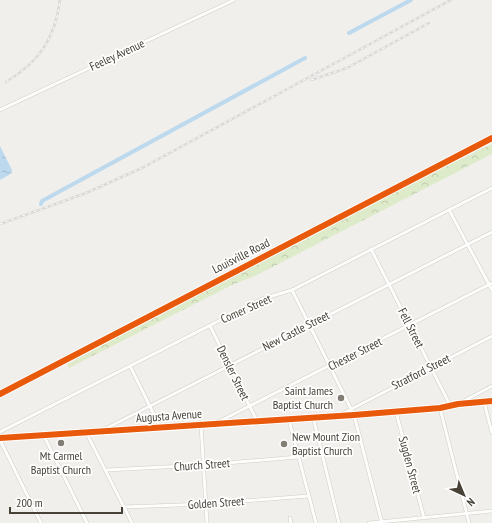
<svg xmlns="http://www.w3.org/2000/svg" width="492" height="523" font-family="'PT Sans Narrow',sans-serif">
	<defs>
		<pattern id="forest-crowns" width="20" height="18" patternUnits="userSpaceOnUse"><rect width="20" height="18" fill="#deebcb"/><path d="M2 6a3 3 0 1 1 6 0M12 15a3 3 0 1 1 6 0" fill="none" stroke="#c0cbaf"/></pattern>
		<pattern id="water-ripples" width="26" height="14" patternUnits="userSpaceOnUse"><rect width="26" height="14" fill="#bcd9ee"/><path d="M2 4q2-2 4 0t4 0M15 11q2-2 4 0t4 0" fill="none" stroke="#a3bbcd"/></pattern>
	</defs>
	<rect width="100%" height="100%" fill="#f1efeb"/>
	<path fill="url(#forest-crowns)" d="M492 144V154L257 275 234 284 69 368 68 364 114 339 426 176Z"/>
	<path fill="url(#water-ripples)" d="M0 146 12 170V173L0 180Z"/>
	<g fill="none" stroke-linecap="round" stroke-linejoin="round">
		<g stroke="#bcd9ee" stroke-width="4">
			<path d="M349 33 411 0"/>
			<path d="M41 204 42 201 305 58"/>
		</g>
		<g stroke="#cfcdc8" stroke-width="4">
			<g id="street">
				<path d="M0 110 234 0"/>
				<path d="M449 210 492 290"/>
				<path d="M371 249 451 407"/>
				<path d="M292 290 354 415 382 523"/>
				<path d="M210 326 257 421"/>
				<path d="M130 366 160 427"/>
				<path d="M484 402 492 433"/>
				<path d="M460 403 492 386"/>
				<path d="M440 408 469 523"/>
				<path d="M396 412 424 518"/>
				<path d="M340 415 492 336"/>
				<path d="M313 417 339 523"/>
				<path d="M289 420 316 523"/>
				<path d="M218 422 492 283"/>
				<path d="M201 425 207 523"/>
				<path d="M101 431 492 232"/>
				<path d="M0 432 262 299 292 290 492 188"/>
				<path d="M86 432 132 523"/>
				<path d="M44 436 87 523"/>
				<path d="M0 440 41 523"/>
				<path d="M107 470 202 465 298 457"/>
				<path d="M124 507 206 504 308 496"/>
				<path d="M290 518 291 523"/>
				<path d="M369 523 492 511"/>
			</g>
		</g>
		<g stroke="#d0ccc2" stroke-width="5.5">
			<g id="secondary">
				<path d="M0 394 492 138"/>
				<path d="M0 438 354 415 440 408 458 404 492 401"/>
			</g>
		</g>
		<use href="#street" stroke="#fdfdfc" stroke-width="3"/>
		<use href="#secondary" stroke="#f7f5ef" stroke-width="4.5"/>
		<g stroke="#d9d9d8" stroke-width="2.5">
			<g id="rail">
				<path d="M311 80 347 68 429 23"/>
				<path d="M6 82C39 62 55 39 60 0"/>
				<path d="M0 224 86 193 142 168 451 0"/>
			</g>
		</g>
		<use href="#rail" stroke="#fff" stroke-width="1" stroke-dasharray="3" stroke-linecap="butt"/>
		<g stroke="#fff" stroke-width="8">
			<g id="cycleway">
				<path d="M0 394 492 138"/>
				<path d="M0 438 354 415 440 408 458 404 492 401"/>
			</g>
		</g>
		<use href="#cycleway" stroke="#e8590c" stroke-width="6"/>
	</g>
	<g fill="#827e76" stroke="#fff" stroke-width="1.5">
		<circle cx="341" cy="398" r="4"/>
		<circle cx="61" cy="443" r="4"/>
		<circle cx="284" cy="444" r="4"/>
	</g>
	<g text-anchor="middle" stroke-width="3.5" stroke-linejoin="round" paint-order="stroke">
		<g font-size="12" fill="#474137" stroke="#fff">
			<text transform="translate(117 55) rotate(-25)" y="4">Feeley Avenue</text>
			<text transform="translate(241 256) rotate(-27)" y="4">Louisville Road</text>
			<text transform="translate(246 309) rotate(-24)" y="4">Comer Street</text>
			<text transform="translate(411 328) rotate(63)" y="4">Fell Street</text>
			<text transform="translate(296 331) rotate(-27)" y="4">New Castle Street</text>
			<text transform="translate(355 354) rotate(-27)" y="4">Chester Street</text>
			<text transform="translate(421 372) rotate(-27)" y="4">Stratford Street</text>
			<text transform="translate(233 373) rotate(64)" y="4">Densler Street</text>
			<text transform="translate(169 416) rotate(-4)" y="4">Augusta Avenue</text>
			<text transform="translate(202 465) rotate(-4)" y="4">Church Street</text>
			<text transform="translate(410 465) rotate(75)" y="4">Sugden Street</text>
			<text transform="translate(216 503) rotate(-4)" y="4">Golden Street</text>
		</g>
		<g font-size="12" fill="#474137" stroke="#fff" text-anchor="end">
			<text x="333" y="395">Saint James<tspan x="333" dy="14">Baptist Church</tspan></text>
			<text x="292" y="441" text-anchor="start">New Mount Zion<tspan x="292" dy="14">Baptist Church</tspan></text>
			<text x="61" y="460" text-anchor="middle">Mt Carmel<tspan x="61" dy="14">Baptist Church</tspan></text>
		</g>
	</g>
	<g transform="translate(464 495) rotate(136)" stroke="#ffffff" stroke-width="3" paint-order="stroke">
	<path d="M0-3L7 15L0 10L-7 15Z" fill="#474137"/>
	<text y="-6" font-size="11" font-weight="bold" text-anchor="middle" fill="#474137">N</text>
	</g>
	<path d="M10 507v6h112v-6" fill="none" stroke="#474137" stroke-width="2"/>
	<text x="16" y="507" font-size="12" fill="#474137" stroke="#ffffff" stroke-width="3" paint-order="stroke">200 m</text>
</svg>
